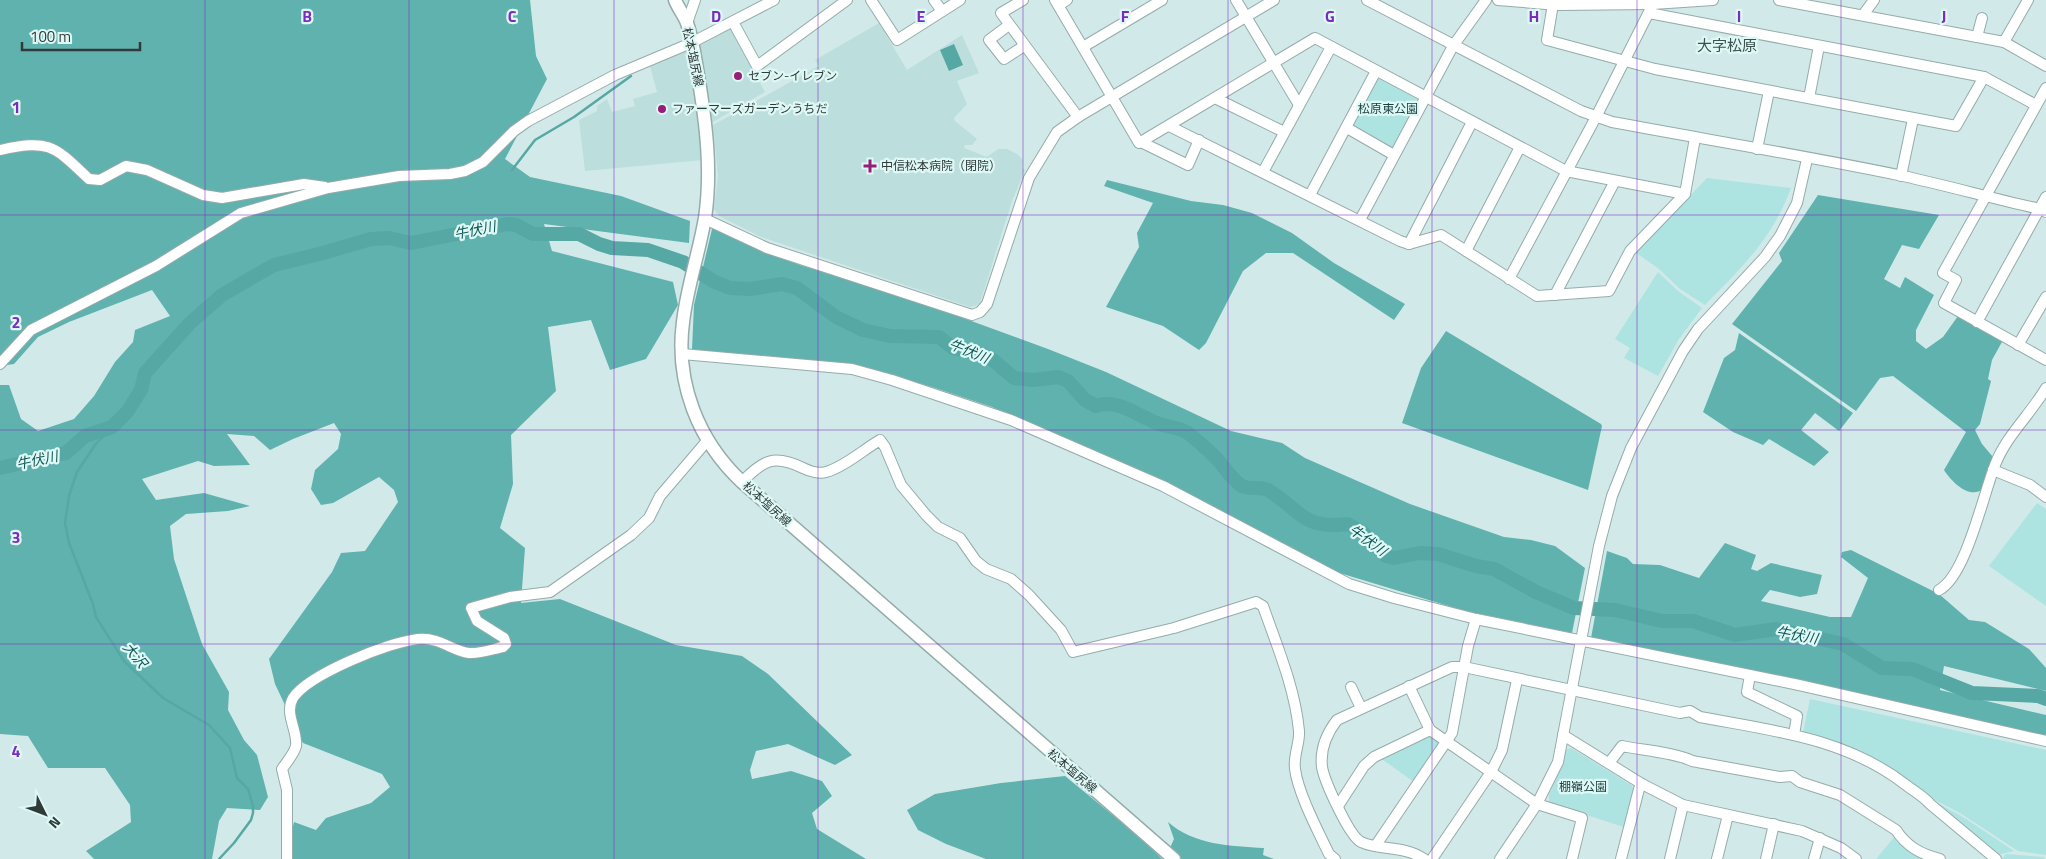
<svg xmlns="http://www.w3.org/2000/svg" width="2046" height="859" font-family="'Titillium Web','Noto Sans JP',sans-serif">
	<rect width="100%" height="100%" fill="#d1eae9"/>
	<g fill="#bcdedc">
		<path d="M879 23 907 70 962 35 979 73 957 81 967 104 954 118 955 121 977 139 972 145H965L964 148 987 157 998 149H1007L1017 154 1023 160 1022 168 1025 170 1012 201 980 303 975 306 970 307 761 237 719 216 714 209 718 176 713 125 819 66 815 60Z"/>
		<path d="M730 28 765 92 711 123 697 46Z"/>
		<path d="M686 50 700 122 703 160 585 171 579 120 597 111V106L607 99 612 112 635 106 633 99 657 92 650 66Z"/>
	</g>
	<g fill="#ade3e1">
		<path d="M1381 78 1418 97 1420 100 1394 148 1391 149 1354 129 1352 125 1376 80Z"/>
		<path d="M1707 178 1791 188C1772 239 1742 267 1705 305L1680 289 1659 269 1635 252Z"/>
		<path d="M1658 272 1678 291 1702 308 1679 339 1658 376 1624 358 1630 348 1615 339Z"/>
		<path d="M2037 503 2046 509V606L1989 566Z"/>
		<path d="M1810 699 2046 750V855L2018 851 1960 813 1929 797 1923 791 1870 757 1827 739 1803 733Z"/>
		<path d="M1425 736H1432L1438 740 1439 746 1414 782 1379 757Z"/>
		<path d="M1571 748 1631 785 1635 791 1627 828 1549 803V795L1559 773 1565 750Z"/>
		<path d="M1932 800 1963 817 2014 851 1997 855Z"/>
		<path d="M1896 835 1899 841 1920 859H1876Z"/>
		<path d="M2006 854 2043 857 2045 859H2002Z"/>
	</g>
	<g fill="#60b2af">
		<path d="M0 0H530L536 56 547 79 505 159 530 177 621 196 690 221 689 243 544 224 552 251 673 282 678 305 646 359 610 370 591 320 548 327 556 391 511 435 513 484 500 528 525 548 521 603 560 599 676 645 742 656 768 674 852 755 835 765 788 744 756 751 750 770 752 779 791 771 822 781 832 796 812 813 817 829 866 859H285L294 822 316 830 326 818 371 803 390 787 382 774 303 743 275 684 269 659 332 572 341 553 365 551 398 502 394 490 379 477 333 503 321 505 311 489 315 470 338 449 341 434 334 423 293 439 270 450 254 436 227 434 250 465 214 466 198 461 142 479 156 500 204 493 250 506 228 511 186 514 170 526 174 559 202 644 229 692 228 710 244 740 257 755 268 797 260 810 227 808 219 821 212 859H94L86 851 131 822 130 805 105 768H48L28 736 0 734V385H9L21 419 38 431 74 419 94 396 115 362 133 342 135 330 170 316 152 290 69 322 38 337 14 364 0 366Z"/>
		<path d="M1107 180 1191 201 1223 205 1252 213 1292 233 1334 263 1405 304 1394 320 1293 253H1266L1243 271 1206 343 1199 350 1163 326 1106 307 1139 247 1137 233 1153 203 1104 186Z"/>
		<path d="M1818 195 1939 215 1919 249 1902 245 1884 279 1900 288 1905 277 1934 295 1916 330V341L1926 349 1943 337 1958 316 2003 340 1992 360 1988 379 1991 381 1980 424 1975 430 1982 444 1993 457 1983 489C1969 500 1951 481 1944 470L1966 432 1893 376 1880 378 1856 411 1732 324 1782 261 1779 253Z"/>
		<path d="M717 227 761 250 800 265 911 299 1048 349 1106 372 1231 431 1282 443 1305 458 1410 504 1504 537 1531 540 1555 546 1585 568 1572 633 1465 611 1333 571 1171 484 992 407 935 388 862 366 694 350 692 349 694 305 712 229Z"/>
		<path d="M1446 331 1601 424 1602 426 1588 490 1402 423 1421 368Z"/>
		<path d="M1739 333 1853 413 1839 431 1815 413 1801 430 1829 452 1814 466 1769 439 1763 445 1733 432 1703 412 1724 358 1735 350Z"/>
		<path d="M1725 543 1756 555 1751 569 1757 571 1771 563 1822 575 1817 594 1800 597 1770 590 1761 601 1830 617H1851L1868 578 1841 557 1842 552 1851 550 1939 594 1969 620 1985 622 2029 649 2046 668V691L1944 666 1940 690 2046 715V736L1796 679 1591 638 1607 551 1627 558 1633 564 1660 565 1699 578Z"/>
		<path d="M1065 776 1148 844 1162 859H986L946 844 918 830 907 810 935 794 1001 783Z"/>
		<path d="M1168 822C1194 845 1230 846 1264 848L1263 855 1274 859H1179L1169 850 1174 839Z"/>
	</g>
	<path fill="#56a8a4" d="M954 44 963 65 949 71 940 50Z"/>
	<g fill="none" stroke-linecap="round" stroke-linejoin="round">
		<g stroke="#56a8a4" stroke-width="2.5">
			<path d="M512 170 535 140 574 117 631 76"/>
			<path d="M112 427 95 445 77 472 69 496 65 523 69 543 93 604 96 617 124 661 163 698 209 725 230 748 237 778 248 789 253 806V813L251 820 234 843 219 859"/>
		</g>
		<path stroke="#56a8a4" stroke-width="14" d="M0 468 66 453 85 436 112 427 127 412 141 390 145 373 190 323 222 295 274 265 323 253 371 239 389 238 411 243 508 224 516 225 533 234H579L599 244 612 248 648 250 683 262 713 281 730 288 750 289 782 284 797 288 836 317 863 330 890 336 939 337 953 348 981 354 993 360 1014 378 1033 380 1058 377 1068 381 1085 400 1096 406C1116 399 1134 413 1152 421 1163 427 1177 426 1188 433 1197 440 1208 450 1216 458 1225 467 1231 479 1242 486 1250 490 1261 486 1268 490 1301 510 1302 530 1348 524L1362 532 1386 556 1394 558 1420 553 1438 554 1476 566 1494 569 1536 592 1574 608 1615 610 1662 621H1693L1735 635 1776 629 1843 644 1882 668 1912 669 1972 693 2038 696 2046 699"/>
		<g stroke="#94acaa" stroke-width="12">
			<g id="minor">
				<path d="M871 0 897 40 960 0"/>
				<path d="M934 0 942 11"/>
				<path d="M1023 0 1001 13 1078 117"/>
				<path d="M1055 0 1139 143 1315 38 1566 171 1685 194"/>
				<path d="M1236 0 1299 105"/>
				<path d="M1367 0 1581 111 1612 122C1709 140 1807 156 1903 176 1949 186 1994 199 2040 209L2046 212"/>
				<path d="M1498 0 1558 5 1653 4 1713 0"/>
				<path d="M1779 0 2004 42 2046 66"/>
				<path d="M1553 4 1547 40 1655 69 1956 126 1984 77"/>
				<path d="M1059 5 1067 0"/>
				<path d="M1649 13 1984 77 2036 105"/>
				<path d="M1863 15 1874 0"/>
				<path d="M733 22 757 66 847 0"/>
				<path d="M687 23 695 0"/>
				<path d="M1009 25 989 40 1004 59 1024 46"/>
				<path d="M1977 37 1982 18"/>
				<path d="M2004 42 2028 0"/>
				<path d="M1083 47 1162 0"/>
				<path d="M2046 88 1943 273 1956 280 1944 303 2046 360"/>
				<path d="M1215 98 1284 132"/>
				<path d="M1809 98 1819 46"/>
				<path d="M1169 126 1400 241 1409 244 1441 235 1537 296 1609 291 1630 251 1685 194 1695 138"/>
				<path d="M1347 128 1394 155"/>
				<path d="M1141 142 1188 165 1199 140"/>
				<path d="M1757 149 1769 91"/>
				<path d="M0 150C50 139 54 146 89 179L100 180 126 166 147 170 203 195 222 198 304 184 325 187"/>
				<path d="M1263 172 1331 47"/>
				<path d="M1901 176 1913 119"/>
				<path d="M1310 195 1376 71"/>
				<path d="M705 219 767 248 972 315 980 312 987 304 1029 178 1057 132 1078 117 1274 0"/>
				<path d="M1360 220 1453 46 1486 0"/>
				<path d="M1409 244 1472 122"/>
				<path d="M1466 251 1520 147"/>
				<path d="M1509 279 1596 117 1653 4"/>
				<path d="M1555 295 1615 181"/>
				<path d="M1977 322 2046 197"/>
				<path d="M2018 345 2046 297"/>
				<path d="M682 354 852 369 892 380 1011 420 1163 486 1349 584 1394 598 1476 619 1799 685 2046 741"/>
				<path d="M0 364 31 330 156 266 241 213 328 188 399 176 450 174 465 171 483 162 514 131 528 121 615 75 691 43 774 0"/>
				<path d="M1993 470 2030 485 2046 497"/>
				<path d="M742 482C763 460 774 454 803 468 809 471 819 474 826 472 844 467 863 450 880 440L885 447 901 485 926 515 938 527 960 538 976 561 986 569 1011 579 1029 595 1061 630 1073 652 1174 628 1256 602 1263 606C1277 646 1295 688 1299 731 1300 743 1293 756 1295 769 1298 793 1318 831 1329 854L1335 859"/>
				<path d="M1939 590C1966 576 1983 495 1995 465 2006 436 2030 415 2046 388"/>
				<path d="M1750 675 1747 692 1797 716 1794 735"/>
				<path d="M1409 686 1430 730 1537 804 1582 818 1572 859"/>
				<path d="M1351 687 1361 708"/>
				<path d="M1563 735 1642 784 1683 805 1802 831 1841 848 1856 859"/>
				<path d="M1609 763 1622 746C1641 750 1677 753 1692 761L1780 777 1792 776 1800 782 1840 795 1896 830C1907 847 1921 854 1940 859"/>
				<path d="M1338 806 1364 766 1374 757 1430 730"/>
				<path d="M1376 845 1452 733 1468 646 1476 619"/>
				<path d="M287 859V790L282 769C286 763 294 754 296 746 298 730 284 714 293 698 309 674 389 642 418 639 440 637 452 651 469 653 479 654 493 649 503 647L506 644 504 638 477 621 471 608 510 597 550 592 631 535 649 518 660 496 707 441"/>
				<path d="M1424 859C1403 845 1381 851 1361 842 1349 836 1324 780 1322 767 1320 750 1327 733 1337 720L1452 667H1464L1680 713 1690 711 1700 717C1774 731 1846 738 1906 785 1915 792 1923 796 1930 804L1996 859"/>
				<path d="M1432 859 1491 772 1502 750 1517 680"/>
				<path d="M1500 859 1537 804 1558 762 1599 546 1612 496 1631 448 1683 351 1698 329 1765 257 1780 236 1797 203 1807 159"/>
				<path d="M1621 859 1639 789 1642 784"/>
				<path d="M1670 859 1683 805"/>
				<path d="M1717 859 1728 815"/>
				<path d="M1766 859 1774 824"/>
				<path d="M1814 859 1820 838"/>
			</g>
		</g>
		<g stroke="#94acaa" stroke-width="15">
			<path id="major" d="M675 0C678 8 684 15 687 23 693 40 695 58 698 75 706 123 712 170 705 218 699 253 687 287 683 322 675 382 698 441 742 482L1174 859"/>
		</g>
		<use href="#minor" stroke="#fff" stroke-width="10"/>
		<use href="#major" stroke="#fff" stroke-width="12"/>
	</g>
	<path fill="none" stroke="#7b2cbf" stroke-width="1" stroke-opacity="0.55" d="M205 0V859M409 0V859M614 0V859M818 0V859M1023 0V859M1228 0V859M1432 0V859M1637 0V859M1841 0V859M0 215H2046M0 430H2046M0 644H2046"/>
	<g fill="#981d76" stroke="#def8f6" stroke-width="2">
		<circle cx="738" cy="76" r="5"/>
		<circle cx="662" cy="109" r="5"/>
		<path d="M867.5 158.5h5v5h5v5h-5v5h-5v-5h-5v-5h5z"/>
	</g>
	<g text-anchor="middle" stroke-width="4.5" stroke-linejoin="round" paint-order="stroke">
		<g font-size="12" fill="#303a39" stroke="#def8f6">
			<text transform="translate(693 57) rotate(78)" y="4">松本塩尻線</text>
			<text transform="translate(767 504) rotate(42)" y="4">松本塩尻線</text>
			<text transform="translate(1072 771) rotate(40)" y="4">松本塩尻線</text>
		</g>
		<g font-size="12" fill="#303a39" stroke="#def8f6" text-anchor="start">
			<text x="748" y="80">セブン-イレブン</text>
			<text x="672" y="113">ファーマーズガーデンうちだ</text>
			<text x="881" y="170">中信松本病院（閉院）</text>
		</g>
		<g font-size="12" fill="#183f3e" stroke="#def8f6">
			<text x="1388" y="113">松原東公園</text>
			<text x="1583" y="791">棚嶺公園</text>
		</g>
		<g font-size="14" font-style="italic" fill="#0d5654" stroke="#def8f6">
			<text transform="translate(475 230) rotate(-11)" y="5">牛伏川</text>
			<text transform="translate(969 351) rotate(22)" y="5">牛伏川</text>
			<text transform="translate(37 460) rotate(-12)" y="5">牛伏川</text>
			<text transform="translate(1368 540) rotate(36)" y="5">牛伏川</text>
			<text transform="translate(1797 635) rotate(10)" y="5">牛伏川</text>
			<text transform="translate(135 655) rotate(50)" y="5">大沢</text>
		</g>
		<g font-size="15" fill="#3b5150" stroke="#def8f6">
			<text x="1727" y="51">大字松原</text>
		</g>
	</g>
	<g font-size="16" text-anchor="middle" font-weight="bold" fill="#7b2cbf" stroke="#def8f6" stroke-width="4.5" stroke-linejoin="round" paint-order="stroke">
		<text x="307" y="22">B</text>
		<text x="512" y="22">C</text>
		<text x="716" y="22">D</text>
		<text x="921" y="22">E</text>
		<text x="1125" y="22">F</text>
		<text x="1330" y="22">G</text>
		<text x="1534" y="22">H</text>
		<text x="1739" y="22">I</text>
		<text x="1944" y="22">J</text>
		<text x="16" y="113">1</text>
		<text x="16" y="328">2</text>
		<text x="16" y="543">3</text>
		<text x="16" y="757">4</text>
	</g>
	<g transform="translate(45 814) rotate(132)" stroke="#def8f6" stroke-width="4" paint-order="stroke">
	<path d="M0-4L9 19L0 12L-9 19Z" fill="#303a39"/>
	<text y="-8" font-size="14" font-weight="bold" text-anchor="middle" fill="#303a39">N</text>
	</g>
	<path d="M22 42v8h118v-8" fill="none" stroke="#303a39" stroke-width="2.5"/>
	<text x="30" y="42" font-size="15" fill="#303a39" stroke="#def8f6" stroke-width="4" paint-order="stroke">100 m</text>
</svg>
